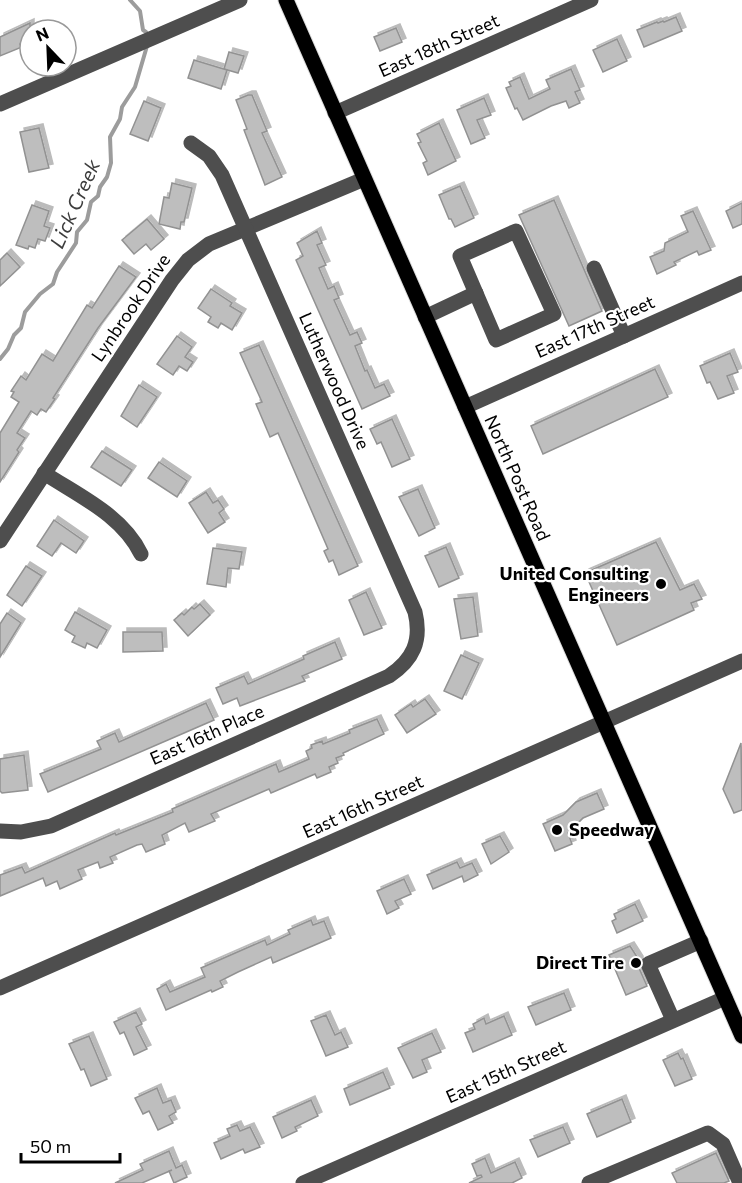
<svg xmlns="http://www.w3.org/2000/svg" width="742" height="1183" font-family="Commissioner,sans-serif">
	<defs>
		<filter id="shadow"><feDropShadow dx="4" dy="-4" stdDeviation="0" flood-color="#0004"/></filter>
	</defs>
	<rect width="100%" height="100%" fill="#fff"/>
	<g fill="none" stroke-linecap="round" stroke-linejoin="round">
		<g stroke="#9c9c9c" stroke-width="4">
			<path d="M130 0 140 11 143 30 146 32"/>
			<path d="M0 359 8 349 14 335 21 328 25 312 40 294 53 284 57 272 76 243 77 232 87 220 91 202 98 196 100 187 107 177 111 163 110 137 120 119 122 107 135 87 147 46"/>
		</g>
	</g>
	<g fill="#bebebe" stroke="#929292" stroke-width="1.5" filter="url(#shadow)">
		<path d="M676 17 682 31 644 47 637 30 657 22 658 23 663 21 664 22Z"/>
		<path d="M30 23V35L26 37 28 41 20 44 22 47 0 56V37Z"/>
		<path d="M396 28 402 42 380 51 374 37Z"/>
		<path d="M617 39 627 61 603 72 593 50Z"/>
		<path d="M229 52 244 56 238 73 224 69Z"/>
		<path d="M194 60 227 70 221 89 188 78Z"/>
		<path d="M571 69 580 90 575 92 580 103 569 108 566 101 551 106 523 120 517 108 515 109 506 88 511 86 509 82 520 77 529 99 550 89 546 80Z"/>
		<path d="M248 95H252L267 131 262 133 282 177 265 185 244 130 247 129 236 100Z"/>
		<path d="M484 98 491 115 477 120 485 138 471 144 457 110Z"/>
		<path d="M144 101 161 108 148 141 130 134Z"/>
		<path d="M439 123 456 161 428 175 423 163 427 161 418 143 421 142 417 134Z"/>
		<path d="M39 128 49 168 29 172 20 132Z"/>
		<path d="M172 183 192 188 184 222H181L180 229 159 224 164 197 169 198Z"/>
		<path d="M460 186 474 218 455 227 451 219H449L439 195Z"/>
		<path d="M554 200 602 311 569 326 519 215Z"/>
		<path d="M742 203V224L733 228 726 211Z"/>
		<path d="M32 205 49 211 44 226 50 228 45 241 38 239 35 248 29 246 28 249 16 245Z"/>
		<path d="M693 211 711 250 699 255 697 251 674 262 676 265 657 274 650 257 664 251 665 243 688 232 681 216Z"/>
		<path d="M147 219 164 239 151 250 146 244 134 254 122 240Z"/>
		<path d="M317 231 322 243 317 245 326 265 319 268 328 289 334 286 339 298 334 300 350 335 357 332 362 343 355 346 365 371 367 370 375 388 384 384 390 396 362 409 296 260 303 256 297 243Z"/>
		<path d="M7 253 20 267 0 286V260Z"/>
		<path d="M119 266 136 277 98 328 53 398 55 399 46 412 41 409 37 415 31 411 17 433 25 438 17 450 19 452 0 482V433L19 402 11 397 14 392 11 391 21 376 26 380 42 354 53 361 87 305 92 308Z"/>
		<path d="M211 289 232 303 230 306 242 313 232 330 221 323 218 328 208 322 211 317 198 308Z"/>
		<path d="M177 336 192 347 185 357 193 362 187 371 179 366 173 375 157 364Z"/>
		<path d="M259 345 358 566 339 575 333 560 329 562 324 551 328 549 278 433 270 437 256 404 262 402 240 353Z"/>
		<path d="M730 353 738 372 727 376 734 393 718 399 710 382 707 383 700 366Z"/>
		<path d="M655 369 668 397 543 454 531 426Z"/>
		<path d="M139 385 157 397 137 427 121 416Z"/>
		<path d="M392 419 410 459 392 467 381 442 377 444 370 429Z"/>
		<path d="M102 451 132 470 121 486 91 467Z"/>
		<path d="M159 462 187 481 177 497 148 478Z"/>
		<path d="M418 489 435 528 419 536 399 497Z"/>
		<path d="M206 492 213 503 218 500 224 509 219 513 225 522 208 533 189 503Z"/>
		<path d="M54 520 84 541 76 553 61 543 52 556 37 546Z"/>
		<path d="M656 542 680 590 694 584 702 599 691 603 694 610 617 645 585 573Z"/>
		<path d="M446 547 459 578 439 587 425 556Z"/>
		<path d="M213 548 242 552 239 569 228 568 226 587 207 584Z"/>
		<path d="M26 566 42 576 22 606 7 595Z"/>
		<path d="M366 592 382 628 364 635 349 600Z"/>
		<path d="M473 597 478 636 461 639 454 599Z"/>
		<path d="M200 604 210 615 188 636 174 620 182 613 184 615 192 607 194 609Z"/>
		<path d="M75 612 107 630 97 648 87 643 85 648 72 642 75 636 65 630Z"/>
		<path d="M7 613 21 623 0 657V624Z"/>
		<path d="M123 632H162L163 651 123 652Z"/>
		<path d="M335 642 342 659 302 676 305 681 240 706 237 698 223 704 216 688 244 676 248 684 304 659 303 656Z"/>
		<path d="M461 655 479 663 462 699 444 691Z"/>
		<path d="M425 699 436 714 407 733 395 715 411 704 413 707Z"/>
		<path d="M206 703 214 720 48 792 40 774 101 749 97 741 115 733 119 742Z"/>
		<path d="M377 719 384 734 343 753 344 755 336 758 338 763 329 767 331 772 317 778 315 774 271 793 269 789 211 814 215 821 189 832 185 823 162 835 165 844 146 852 142 844 137 845 110 857 113 863 100 868 98 862 78 870 82 879 60 889 57 881 46 886 43 878 0 896V875L22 867 25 873 115 833 116 835 173 812 172 809 276 764 279 772 309 759 306 751 312 748 311 745 322 741 323 744 350 733 349 730Z"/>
		<path d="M741 743 742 810 734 813 723 789Z"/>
		<path d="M24 755 28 790 2 793 0 791V759Z"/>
		<path d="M597 793 604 809 583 818 568 833 572 844 555 851 543 824 563 815 576 802Z"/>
		<path d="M500 836 509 852 491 864 482 844Z"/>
		<path d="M457 862 460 868 472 863 478 875 464 882 462 876 433 889 427 875Z"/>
		<path d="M404 879 411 894 395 901 399 908 387 914 377 891Z"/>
		<path d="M635 904 643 921 617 933 612 921 616 919 614 914Z"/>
		<path d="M311 920 313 925 324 921 331 938 273 963 271 957 238 972 220 981 223 987 212 992 211 990 166 1010 157 989 166 984 170 992 205 977 201 968 265 940 267 945 290 934 288 930Z"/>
		<path d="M630 946 639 960V968L647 986 626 995 609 955Z"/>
		<path d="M564 993 571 1010 536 1025 528 1007Z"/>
		<path d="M136 1012 142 1024 136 1027 147 1049 134 1055 124 1032 120 1034 114 1022Z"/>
		<path d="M326 1015 335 1035 341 1032 348 1047 326 1056 311 1021Z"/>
		<path d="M504 1016 512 1035 473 1052 465 1033 475 1029 473 1024 484 1018 486 1024Z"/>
		<path d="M432 1033 441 1052 422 1060 427 1072 413 1078 398 1048Z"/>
		<path d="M89 1036 107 1079 91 1086 84 1069 81 1070 69 1044Z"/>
		<path d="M678 1053 681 1059 683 1058 692 1079 675 1086 663 1060Z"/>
		<path d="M383 1072 390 1088 350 1105 344 1089Z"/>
		<path d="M157 1088 163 1103 171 1100 176 1112 169 1116 173 1123 158 1130 149 1111 143 1114 135 1098Z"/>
		<path d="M622 1099 631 1122 597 1137 587 1114Z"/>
		<path d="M311 1100 318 1116 295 1127 297 1131 282 1138 273 1117Z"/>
		<path d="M237 1125 240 1131 250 1127 260 1147 245 1153 243 1149 221 1159 214 1143 230 1136 227 1129Z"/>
		<path d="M563 1127 570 1143 538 1157 530 1140Z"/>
		<path d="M169 1151 176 1168 182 1165 187 1177 174 1183 169 1171 172 1170 142 1183H115L143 1170 140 1164Z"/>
		<path d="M716 1153 729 1181 724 1183H677L672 1173Z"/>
		<path d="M485 1158 491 1173 515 1162 522 1178 512 1183H469L482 1177 481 1175 477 1176 472 1164Z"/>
	</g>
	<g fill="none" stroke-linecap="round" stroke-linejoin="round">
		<g stroke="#dbdbdb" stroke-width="17">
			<path id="major" d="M286 0 742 1036"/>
		</g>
		<g stroke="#4e4e4e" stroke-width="15">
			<path d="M0 104 240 0"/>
			<path d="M335 113 591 0"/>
			<path d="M516 231 554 314 496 340 460 256Z"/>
			<path d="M594 268 624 336"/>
			<path d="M425 317 476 293"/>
			<path d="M465 407 742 283"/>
			<path d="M44 473C79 496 122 515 141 554"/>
			<path d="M0 541 172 280 188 260 209 244 364 179"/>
			<path d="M0 831 21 832 51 826 389 676C413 660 422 641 415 612L222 175 209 156 191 143"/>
			<path d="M0 988 742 661"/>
			<path d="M673 1020 648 964 701 941"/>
			<path d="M303 1183 725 998"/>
			<path d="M589 1183 708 1133 723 1144 740 1183"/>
		</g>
		<use href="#major" stroke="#000" stroke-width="15"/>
	</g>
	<g fill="#000" stroke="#fff" stroke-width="2">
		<circle cx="661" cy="584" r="6"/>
		<circle cx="557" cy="830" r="6"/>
		<circle cx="636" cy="963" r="6"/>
	</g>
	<g text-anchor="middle" stroke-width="4.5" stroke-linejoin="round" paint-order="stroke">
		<g font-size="18" fill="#000" stroke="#fff">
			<text transform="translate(439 46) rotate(-24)" y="6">East 18th Street</text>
			<text transform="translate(131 308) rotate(-56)" y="6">Lynbrook Drive</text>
			<text transform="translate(595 327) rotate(-24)" y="6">East 17th Street</text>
			<text transform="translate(334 381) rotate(66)" y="6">Lutherwood Drive</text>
			<text transform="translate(517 478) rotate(66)" y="6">North Post Road</text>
			<text transform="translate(207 735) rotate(-24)" y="6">East 16th Place</text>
			<text transform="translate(363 807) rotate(-24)" y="6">East 16th Street</text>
			<text transform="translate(506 1072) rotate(-24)" y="6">East 15th Street</text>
		</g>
		<g font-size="18" font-weight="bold" fill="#000" stroke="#fff" text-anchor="end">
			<text x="649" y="580">United Consulting<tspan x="649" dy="21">Engineers</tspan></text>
			<text x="569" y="836" text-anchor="start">Speedway</text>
			<text x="624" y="969">Direct Tire</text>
		</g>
		<g font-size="20" font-style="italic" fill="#3d3d3d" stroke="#fff">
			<text transform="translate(75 204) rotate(-66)" y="7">Lick Creek</text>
		</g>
	</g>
	<g transform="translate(48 48) rotate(337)"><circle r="28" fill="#ffffff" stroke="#999999" stroke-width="1.5"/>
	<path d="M0-4.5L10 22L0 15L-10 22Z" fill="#000000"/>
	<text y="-9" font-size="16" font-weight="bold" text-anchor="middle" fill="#000000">N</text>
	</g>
	<path d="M21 1153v9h99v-9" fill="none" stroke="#000000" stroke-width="3"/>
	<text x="30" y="1153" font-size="18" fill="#000000" stroke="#ffffff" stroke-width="4.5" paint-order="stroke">50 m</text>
</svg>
